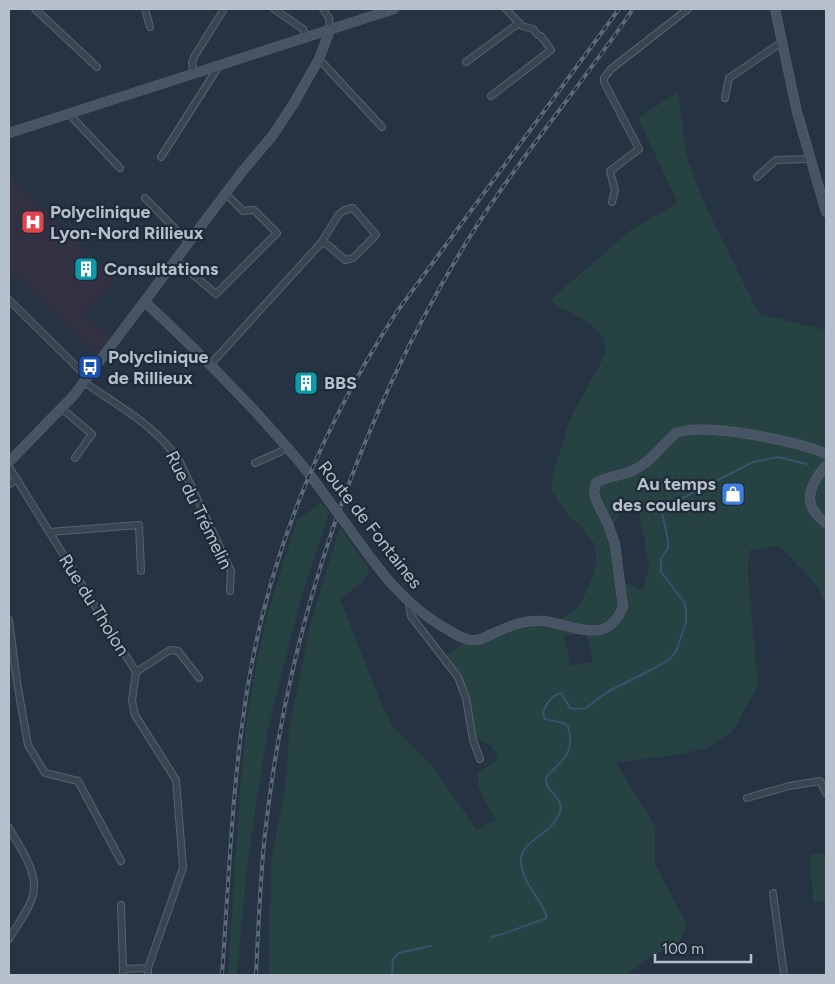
<svg xmlns="http://www.w3.org/2000/svg" width="835" height="984" font-family="Figtree,sans-serif">
	<rect width="100%" height="100%" fill="#253342"/>
	<path fill="#323142" d="M9 175 117 280 85 313 111 338 97 356 9 269Z"/>
	<g fill="#274243" fill-rule="evenodd">
		<path d="M678 92 686 154 702 199 759 314 826 330V605L816 584 779 546 749 551 748 573 758 686 732 732 707 748 681 754 616 763 655 826V864L687 925 679 943 650 957 625 975H269L271 860 285 791 290 724 311 622 340 527 368 567 369 573 361 583 340 599 381 703 393 727 432 766 477 830 496 819 478 788V773L497 760V753L491 746 476 738 468 703 446 655 464 643 488 637 532 622 562 618 575 610 582 600 590 584 596 564 595 545 582 527 568 515 551 490 553 475 570 419 599 366 605 354 604 338 589 323 572 313 560 308 551 299 632 229 678 203 638 118ZM628 499 639 510 649 566 643 590 624 582 619 543 613 525ZM586 634 593 662 571 666 564 635Z"/>
		<path d="M321 503 329 512 301 599 267 734 247 865 237 975H228L240 789 247 718 258 655 268 612 297 520Z"/>
		<path d="M826 853V901L813 902 810 854Z"/>
	</g>
	<g fill="none" stroke-linecap="round" stroke-linejoin="round">
		<g stroke="#3a526b" stroke-width="2">
			<path d="M491 937 506 933 547 918C542 899 523 885 521 863 519 845 541 837 551 826 576 798 545 796 546 779 547 775 551 772 553 770 568 756 574 747 568 726L563 723 545 719C539 710 552 695 561 693L570 708 575 709 586 708 607 692 653 669 670 659 676 651 686 623V609L684 602 661 572V559L668 548V541L662 512 667 506 753 462 778 457 807 464"/>
			<path d="M392 975 393 959 397 954 403 952 431 946"/>
		</g>
		<g stroke="#57636f" stroke-width="8">
			<g id="street">
				<path d="M35 9 97 67"/>
				<path d="M145 9 150 27"/>
				<path d="M274 9 303 29 307 38"/>
				<path d="M323 9 329 18 330 30"/>
				<path d="M319 59 382 127"/>
				<path d="M466 62 519 23"/>
				<path d="M194 74 192 63 194 57 224 9"/>
				<path d="M491 96 551 50 541 36 538 35 533 29 522 26 506 9"/>
				<path d="M725 98 729 78 782 42"/>
				<path d="M69 114 120 168"/>
				<path d="M161 157 219 66"/>
				<path d="M757 177 776 160 810 159"/>
				<path d="M145 198 189 243"/>
				<path d="M612 202 615 190 610 171 639 149 604 82V78L611 69 688 9"/>
				<path d="M176 260 216 294 277 233 254 210 243 211 226 194"/>
				<path d="M9 300 88 378"/>
				<path d="M210 365 321 243 328 245 345 260 353 258 376 235 353 208 345 210 339 214 321 243"/>
				<path d="M84 382C118 406 157 426 180 462L231 571 230 591"/>
				<path d="M62 409 92 434 75 458"/>
				<path d="M255 463 280 452 287 446"/>
				<path d="M9 467 136 672 170 650 178 651 199 678"/>
				<path d="M9 484 17 479"/>
				<path d="M49 532 139 525 141 571"/>
				<path d="M409 603 411 616 458 677 466 698 473 740 480 759"/>
				<path d="M9 620 17 682 28 745 45 773 78 781 121 861"/>
				<path d="M136 672 132 701 135 715 176 780 183 868 148 968V975"/>
				<path d="M747 798 789 786 820 781 826 793"/>
				<path d="M9 828C21 850 42 876 31 901 26 914 16 927 9 939"/>
				<path d="M773 893 784 975"/>
				<path d="M121 905 123 969"/>
				<path d="M123 975V969L148 968"/>
			</g>
		</g>
		<g stroke="#57636f" stroke-width="10">
			<g id="secondary">
				<path d="M775 9 797 112 826 212"/>
				<path d="M9 133 394 9"/>
				<path d="M145 302C182 336 218 372 253 409 279 438 304 465 326 497"/>
				<path d="M9 462 74 395 241 173 273 135 294 103 319 59 330 30"/>
				<path d="M826 466C815 478 803 497 815 512 817 516 822 520 826 523"/>
				<path d="M349 528C379 570 404 606 450 631 457 635 466 641 475 640 481 640 487 636 492 634 509 626 525 619 544 621 574 625 607 647 623 607L615 544 608 524 596 500 594 492 596 483C607 476 621 476 634 470 651 462 662 445 676 433 704 422 799 441 826 454"/>
			</g>
		</g>
		<use href="#street" stroke="#394551" stroke-width="6"/>
		<use href="#secondary" stroke="#475464" stroke-width="9"/>
		<g stroke="#5b6978" stroke-width="4">
			<g id="rail">
				<path d="M222 975C229 879 232 781 248 685 270 551 323 426 396 313L619 9"/>
				<path d="M256 975C258 931 260 887 264 843 286 630 357 420 469 238 519 158 580 87 633 9"/>
			</g>
		</g>
		<use href="#rail" stroke="#1e2a37" stroke-width="2" stroke-dasharray="5.5" stroke-linecap="butt"/>
		<g stroke="#57636f" stroke-width="10" stroke-linecap="butt">
			<path id="secondary-bridge" d="M326 497 349 528"/>
		</g>
		<use href="#secondary-bridge" stroke="#475464" stroke-width="9"/>
	</g>
	<defs>
		<g id="hospital-square" transform="scale(1.25)"><rect x="-9" y="-9" width="18" height="18" rx="4" fill="#e0444e" stroke="#1e2a37"/><path d="M-5-5h3v3.5h4V-5h3V5h-3V1.5h-4V5h-3Z" fill="#fff"/></g>
		<g id="building-square" transform="scale(1.25)"><rect x="-9" y="-9" width="18" height="18" rx="4" fill="#0f9aa8" stroke="#1e2a37"/><path d="M-4-6H4V6H1V3H-1V6H-4ZM-2.5-4.3h1.7v1.8h-1.7ZM.8-4.3h1.7v1.8H.8ZM-2.5-1h1.7V.8h-1.7ZM.8-1h1.7V.8H.8Z" fill="#fff"/></g>
		<g id="bus-square" transform="scale(1.25)"><rect x="-9" y="-9" width="18" height="18" rx="4" fill="#1a4fb4" stroke="#1e2a37"/><path d="M-5-6H5V4H4V6H2V4H-2V6H-4V4H-5ZM-3.5-4V0h7V-4ZM-3.5 1.2v1.5H-2V1.2ZM2 1.2v1.5H3.5V1.2Z" fill="#fff"/></g>
		<g id="shop-square" transform="scale(1.25)"><rect x="-9" y="-9" width="18" height="18" rx="4" fill="#3f7fe0" stroke="#1e2a37"/><path d="M-5-2.5h2.3a2.7 3.5 0 0 1 5.4 0H5L5.5 6h-11ZM-1.5-2.5h3a1.5 2.3 0 0 0-3 0Z" fill="#fff"/></g>
	</defs>
	<g fill-rule="evenodd">
		<use href="#hospital-square" x="33" y="222"/>
		<use href="#building-square" x="86" y="269"/>
		<use href="#bus-square" x="90" y="367"/>
		<use href="#building-square" x="306" y="383"/>
		<use href="#shop-square" x="733" y="494"/>
	</g>
	<g text-anchor="middle" stroke-width="4.5" stroke-linejoin="round" paint-order="stroke">
		<g font-size="18" font-weight="bold" fill="#b6c0cc" stroke="#1e2a37" text-anchor="start">
			<text x="50" y="218">Polyclinique<tspan x="50" dy="21">Lyon-Nord Rillieux</tspan></text>
			<text x="104" y="275">Consultations</text>
			<text x="108" y="363">Polyclinique<tspan x="108" dy="21">de Rillieux</tspan></text>
			<text x="324" y="389">BBS</text>
			<text x="716" y="490" text-anchor="end">Au temps<tspan x="716" dy="21">des couleurs</tspan></text>
		</g>
		<g font-size="18" fill="#b6c0cc" stroke="#1e2a37">
			<text transform="translate(199 510) rotate(64)" y="6">Rue du Trémelin</text>
			<text transform="translate(370 525) rotate(52)" y="6">Route de Fontaines</text>
			<text transform="translate(94 605) rotate(58)" y="6">Rue du Tholon</text>
		</g>
	</g>
	<rect width="835" height="984" fill="none" stroke="#b6c0cc" stroke-width="20"/>
	<path d="M655 954v8h96v-8" fill="none" stroke="#b6c0cc" stroke-width="2.5"/>
	<text x="662" y="954" font-size="15" fill="#b6c0cc" stroke="#1e2a37" stroke-width="4" paint-order="stroke">100 m</text>
</svg>
